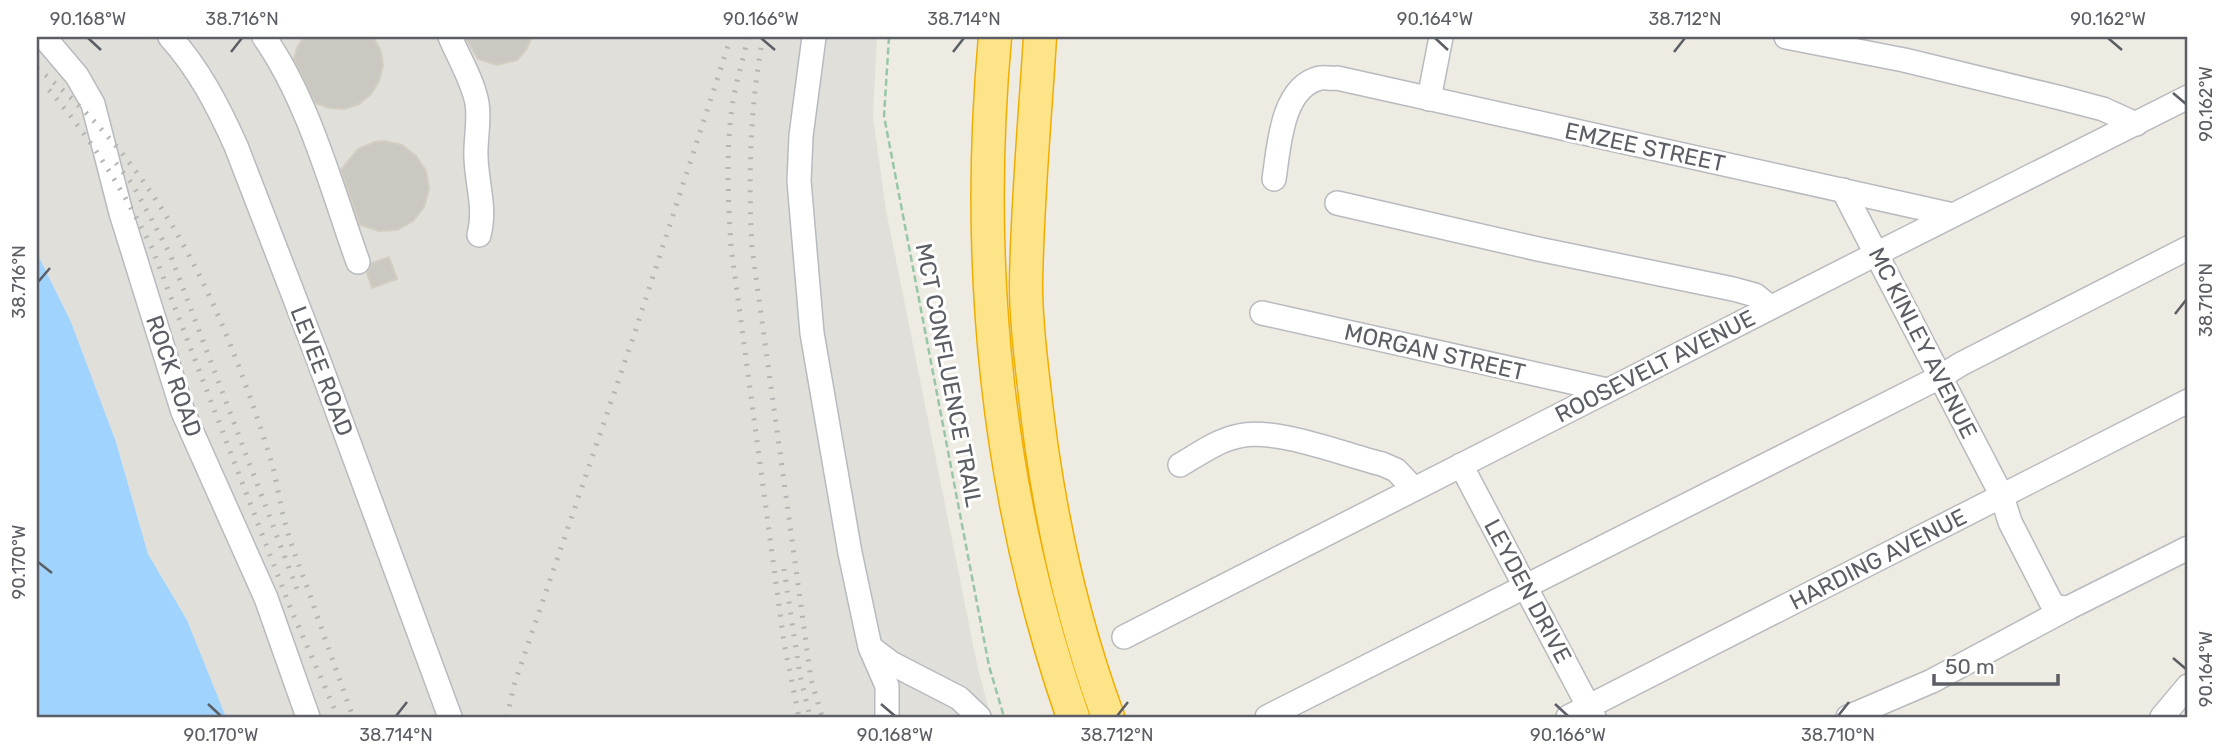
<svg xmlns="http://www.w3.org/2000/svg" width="2225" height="754" font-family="Rubik,sans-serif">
	<rect width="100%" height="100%" fill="#eeece2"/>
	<path fill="#e1dfda" d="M37 37H877L873 117 886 210 978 669 991 717H226L187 620 148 554 116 442 71 322 37 253Z"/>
	<path fill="#a1d3ff" d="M37 253 71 322 116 442 148 554 187 620 226 717H37Z"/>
	<g fill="#cbc8c2" stroke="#d3cec1" stroke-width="2">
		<path d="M304 37H373L381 51 383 66 379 81 371 94 359 104 344 109 329 108 315 103 294 59 297 48Z"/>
		<path d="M465 37H532L526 50 517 60 497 65 478 59Z"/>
		<path d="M384 141 402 145 416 156 426 171 429 189 424 207 413 221 397 230 379 231 360 225 341 170 358 149 375 142Z"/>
		<path d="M389 257 397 279 372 288 367 273 372 263Z"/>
	</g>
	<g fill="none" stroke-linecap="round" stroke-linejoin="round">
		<g stroke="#b8babf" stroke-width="26">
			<g id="minor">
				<path d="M44 37 77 76 93 104 121 213 183 412 266 598 308 717"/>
				<path d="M170 37C199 69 218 106 236 146L317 356 450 717"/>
				<path d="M264 37C308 99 332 189 358 262"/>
				<path d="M450 37C459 58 473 81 477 103 480 122 475 140 476 158 477 185 486 208 479 235"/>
				<path d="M814 37 801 136 799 181 812 333 850 553 870 647 887 686V717"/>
				<path d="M1786 37 1904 60 2061 98 2103 109 2136 124"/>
				<path d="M1429 99 1441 37"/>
				<path d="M1274 179C1279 148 1281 87 1320 78 1325 77 1331 79 1337 78L1953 215"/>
				<path d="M1843 190 2002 496 2010 522 2051 602 2056 607 2068 608 2188 548"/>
				<path d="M1337 203 1538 249 1733 289 1755 295 1770 307"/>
				<path d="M1262 313 1607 390"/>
				<path d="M1180 465C1199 454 1218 440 1239 436 1275 427 1345 455 1382 464L1396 470 1414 489"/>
				<path d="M1461 465 1594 717"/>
				<path d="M1124 637 1876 254 2188 97"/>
				<path d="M871 648 891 663 959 698 979 717"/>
				<path d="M1267 717 1940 377 1961 364 2188 248"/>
				<path d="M1568 717 2188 401"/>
				<path d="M1848 717 1932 681 2068 608"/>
				<path d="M2162 717 2188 686"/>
			</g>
		</g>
		<g stroke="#f0ad00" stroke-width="35">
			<g id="highway">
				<path d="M995 37C974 267 997 498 1073 717"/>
				<path d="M1040 37C1035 120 1027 203 1026 286 1026 319 1030 353 1034 386 1046 499 1069 611 1108 717"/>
			</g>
		</g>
		<path stroke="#97c7a6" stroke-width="2.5" stroke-dasharray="7 3.5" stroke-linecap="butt" d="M889 37 884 116 989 666 1004 717"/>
		<use href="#minor" stroke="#fff" stroke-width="23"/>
		<use href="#highway" stroke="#fee489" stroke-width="32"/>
		<g stroke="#b4b5b5" stroke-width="5" stroke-dasharray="2 9" stroke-linecap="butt">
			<path d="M748 37C744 56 738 75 734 95 725 145 728 197 731 247L784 643 799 717"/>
			<path d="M763 37C750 107 748 177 752 248L811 679 822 717"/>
			<path d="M37 68C163 171 221 303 269 454 277 477 279 503 286 526 292 549 301 570 309 592 323 634 338 675 353 717"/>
			<path d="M49 90C91 138 123 190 152 248L290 607 338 717"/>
			<path d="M116 163 133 185 170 254 300 597"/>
			<path d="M784 569 800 675 810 717"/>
			<path d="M507 717 514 685 634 335 731 37"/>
		</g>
	</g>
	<path fill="none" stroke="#5b5e64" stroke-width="2.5" d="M88 38 101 50M761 38 775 50M1435 38 1448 50M2108 38 2122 50M231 52 242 38M953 52 964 38M1674 52 1685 38M2173 93 2186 104M38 282 50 268M2175 314 2186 300M38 562 52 573M2173 658 2186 669M208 704 221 716M881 704 895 716M1555 704 1568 716M396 716 407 702M1117 716 1128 702M1838 716 1849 702"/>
	<g text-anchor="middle" stroke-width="6" stroke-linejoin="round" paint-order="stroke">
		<g font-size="23" fill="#5b5e64" stroke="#fff">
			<text transform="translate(1645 147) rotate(12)" y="8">EMZEE STREET</text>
			<text transform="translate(1923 343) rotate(63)" y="8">MC KINLEY AVENUE</text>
			<text transform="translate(1435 352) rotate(13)" y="8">MORGAN STREET</text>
			<text transform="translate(1655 366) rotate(-27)" y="8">ROOSEVELT AVENUE</text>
			<text transform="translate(322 371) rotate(69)" y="8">LEVEE ROAD</text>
			<text transform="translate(949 375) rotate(79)" y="8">MCT CONFLUENCE TRAIL</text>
			<text transform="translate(174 376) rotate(71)" y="8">ROCK ROAD</text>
			<text transform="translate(1878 559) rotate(-27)" y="8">HARDING AVENUE</text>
			<text transform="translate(1528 591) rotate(62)" y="8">LEYDEN DRIVE</text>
		</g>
	</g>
	<rect width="2225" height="754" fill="none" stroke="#ffffff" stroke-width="77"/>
	<path d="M1934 674v10h124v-10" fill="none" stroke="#5b5e64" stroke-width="3.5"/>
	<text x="1945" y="674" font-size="21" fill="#5b5e64" stroke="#ffffff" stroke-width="5" paint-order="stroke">50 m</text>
	<rect x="38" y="38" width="2148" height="678" fill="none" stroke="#5b5e64" stroke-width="2.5"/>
	<g font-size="18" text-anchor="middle" fill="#5b5e64">
		<text x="88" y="25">90.168°W</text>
		<text x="242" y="25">38.716°N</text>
		<text x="761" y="25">90.166°W</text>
		<text x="964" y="25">38.714°N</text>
		<text x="1435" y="25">90.164°W</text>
		<text x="1685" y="25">38.712°N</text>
		<text x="2108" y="25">90.162°W</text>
		<text transform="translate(2206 104) rotate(-90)" y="6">90.162°W</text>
		<text transform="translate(19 282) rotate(-90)" y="6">38.716°N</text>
		<text transform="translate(2206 300) rotate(-90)" y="6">38.710°N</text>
		<text transform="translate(19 562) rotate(-90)" y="6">90.170°W</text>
		<text transform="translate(2206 669) rotate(-90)" y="6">90.164°W</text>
		<text x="221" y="741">90.170°W</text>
		<text x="396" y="741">38.714°N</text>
		<text x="895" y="741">90.168°W</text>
		<text x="1117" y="741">38.712°N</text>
		<text x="1568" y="741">90.166°W</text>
		<text x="1838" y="741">38.710°N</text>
	</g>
</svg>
